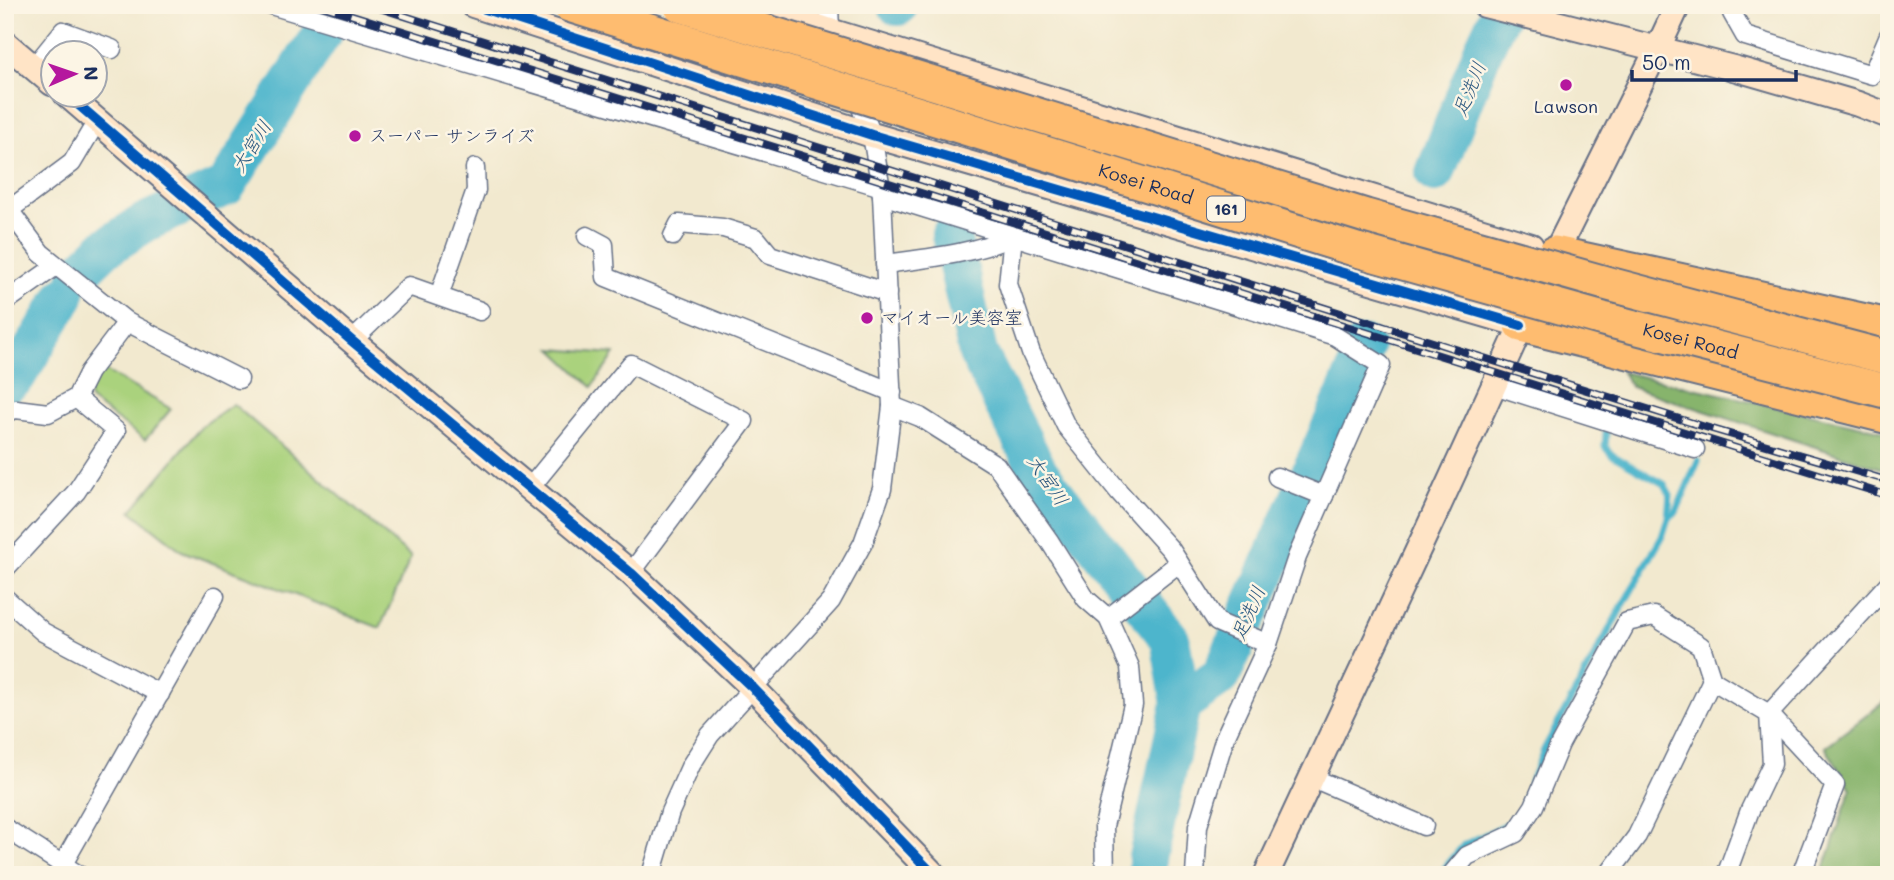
<svg xmlns="http://www.w3.org/2000/svg" width="1894" height="880" font-family="Mali,'Klee One',sans-serif">
	<rect width="100%" height="100%" fill="#fcf5e5"/>
	<filter id="ink" filterUnits="userSpaceOnUse"><feTurbulence type="fractalNoise" baseFrequency=".0143" numOctaves="2"/><feDisplacementMap in="SourceGraphic" scale="14" xChannelSelector="R" yChannelSelector="G"/><feConvolveMatrix kernelMatrix="1 2 1 2 8 2 1 2 1" color-interpolation-filters="sRGB"/></filter>
	<filter id="wash" filterUnits="userSpaceOnUse"><feTurbulence type="fractalNoise" baseFrequency=".00686" numOctaves="4" result="noise"/><feDisplacementMap in="SourceGraphic" scale="28" xChannelSelector="R" yChannelSelector="G"/><feGaussianBlur stdDeviation="1.57" result="paint"/><feColorMatrix in="noise" values="0 0 0 0 0 0 0 0 0 0 0 0 0 0 0 0 0 1.4 0 .05"/><feComposite in="paint" operator="in"/></filter>
	<g filter="url(#wash)">
		<rect width="100%" height="100%" fill="#f2e9cf"/>
		<g fill="#aad27d" stroke="#62806e" stroke-width="2">
			<path d="M552 349 615 354 592 387Z"/>
			<path d="M104 370 171 409 145 440 90 400 87 386Z"/>
			<path d="M233 404 411 557 380 628 182 551 131 511 201 427Z"/>
		</g>
		<g fill="#87b46c" stroke="#517265" stroke-width="2">
			<path d="M1622 372 1889 432V471L1631 387Z"/>
			<path d="M1889 698V875H1822L1851 789 1825 747Z"/>
		</g>
		<g fill="none" stroke-linecap="round" stroke-linejoin="round">
			<g stroke="#4eb5cc" stroke-width="7">
				<path d="M1668 518 1676 512 1698 461"/>
				<path d="M1439 875 1464 845 1508 824 1520 815 1531 782 1544 750 1619 612 1662 537 1668 518 1670 495 1664 484 1612 455 1605 447 1606 433"/>
			</g>
			<g stroke="#4eb5cc" stroke-width="40">
				<path d="M898 5V6"/>
				<path d="M1435 173 1483 50 1504 5"/>
				<path d="M951 235 978 353 1039 473 1170 639 1181 704"/>
				<path d="M78 274 105 248 146 222 226 186 324 30"/>
				<path d="M5 385 16 377 65 296"/>
				<path d="M1148 875V858L1181 704 1221 676 1355 373 1364 346"/>
			</g>
		</g>
	</g>
	<g filter="url(#ink)">
		<g fill="none" stroke-linecap="round" stroke-linejoin="round">
			<g stroke="#667086" stroke-width="21">
				<g id="street">
					<path d="M271 5 882 187"/>
					<path d="M829 5 830 31 834 41"/>
					<path d="M1735 5 1732 13 1745 36 1872 75 1889 35"/>
					<path d="M34 67 63 31 112 49"/>
					<path d="M882 195 1335 336 1381 365 1297 557 1268 644 1225 737 1198 826 1195 875"/>
					<path d="M9 210 41 253 127 322 239 379"/>
					<path d="M5 213 72 163 97 121"/>
					<path d="M587 236 604 245 606 277 892 392"/>
					<path d="M673 236 679 224 723 228 756 238 770 255 887 293"/>
					<path d="M885 264C928 258 974 254 1013 236L1008 284 1031 353 1066 426 1119 492 1171 550 1217 622 1268 644"/>
					<path d="M439 296 476 190 475 168"/>
					<path d="M5 302 56 266"/>
					<path d="M352 341 409 286 480 311"/>
					<path d="M1494 385 1695 449"/>
					<path d="M892 406 920 417 996 465 1050 542 1086 599 1108 618 1130 667 1133 705 1104 826 1105 875"/>
					<path d="M5 412 16 409 48 413 76 398 89 372 127 322"/>
					<path d="M1277 477 1324 496"/>
					<path d="M529 489 631 364 744 421 631 573"/>
					<path d="M5 569 76 492 116 431 76 398"/>
					<path d="M5 598 43 632 160 694"/>
					<path d="M1108 618 1179 563"/>
					<path d="M1313 778 1424 826"/>
					<path d="M5 828 79 875"/>
					<path d="M63 864 215 596"/>
					<path d="M651 875 670 812 691 765 710 735 831 601 863 543 882 489 892 406 882 195 872 135 855 93"/>
					<path d="M1451 875 1467 856 1516 833 1534 806 1560 744 1627 622 1654 616 1701 646 1712 680 1769 714 1772 764 1750 810 1728 870 1724 875"/>
					<path d="M1608 875 1637 836 1712 680"/>
					<path d="M1801 875 1835 785 1769 714 1889 583"/>
				</g>
			</g>
			<g stroke="#667086" stroke-width="28">
				<g id="secondary">
					<path d="M473 5 872 135 1521 325"/>
					<path d="M751 5 830 31 1531 246"/>
					<path d="M1485 5 1737 69 1858 104 1889 116"/>
					<path d="M5 43 52 83"/>
					<path d="M66 94 352 341 631 573 752 687 934 875"/>
					<path d="M1548 268 1658 48 1678 5"/>
					<path d="M1266 875 1433 518 1528 311"/>
				</g>
			</g>
			<g stroke="#667086" stroke-width="37">
				<g id="highway">
					<path d="M1555 253 1889 326"/>
					<path d="M1521 325 1889 417"/>
				</g>
			</g>
			<use href="#street" stroke="#fff" stroke-width="18"/>
			<use href="#secondary" stroke="#ffe4c6" stroke-width="24"/>
			<use href="#highway" stroke="#febc70" stroke-width="33"/>
			<g stroke="#1b2f5e" stroke-width="8">
				<g id="rail">
					<path d="M320 5 1889 496"/>
					<path d="M370 5 1388 328 1702 426 1889 481"/>
				</g>
			</g>
			<use href="#rail" stroke="#fcf5e5" stroke-width="5" stroke-dasharray="16" stroke-linecap="butt"/>
			<g stroke="#667086" stroke-width="37" stroke-linecap="butt">
				<g id="highway-bridge">
					<path id="s1" d="M569 5 1357 250 1603 319 1889 392"/>
					<path d="M680 5 1366 216 1609 284 1889 358"/>
				</g>
			</g>
			<use href="#highway-bridge" stroke="#febc70" stroke-width="33"/>
			<g stroke="#fcf5e5" stroke-width="15">
				<g id="cycleway">
					<path d="M473 5 872 135 1521 325"/>
					<path d="M66 94 352 341 631 573 752 687 934 875"/>
				</g>
			</g>
			<use href="#cycleway" stroke="#0057b8" stroke-width="10"/>
		</g>
	</g>
	<g fill="#b5179e" stroke="#fcf5e5" stroke-width="2.5">
		<circle cx="1566" cy="85" r="7"/>
		<circle cx="355" cy="136" r="7"/>
		<circle cx="867" cy="318" r="7"/>
	</g>
	<g text-anchor="middle" stroke-width="5" stroke-linejoin="round" paint-order="stroke">
		<rect fill="#fcf5e5" stroke="#5e6a86" stroke-width="2" x="1207" y="196.5" width="38" height="25" rx="5"/>
		<g font-size="16" font-weight="bold" fill="#1b2f5e">
			<text x="1226" y="215">161</text>
		</g>
		<g font-size="18" fill="#1b2f5e" stroke="#fcf5e5" text-anchor="start">
			<text x="1566" y="113" text-anchor="middle">Lawson</text>
			<text x="369" y="142">スーパー サンライズ</text>
			<text x="881" y="324">マイオール美容室</text>
		</g>
		<g font-size="18" fill="#1b2f5e" stroke="#fcf5e5">
			<text dy="6" stroke="none"><textPath href="#s1" startOffset="604">Kosei Road</textPath></text>
			<text dy="6" stroke="none"><textPath href="#s1" startOffset="1171">Kosei Road</textPath></text>
		</g>
		<g font-size="19" font-style="italic" fill="#2a577f" stroke="#fcf5e5">
			<text transform="translate(1469 89) rotate(-68)" y="7">足洗川</text>
			<text transform="translate(251 146) rotate(-58)" y="7">大宮川</text>
			<text transform="translate(1048 480) rotate(56)" y="7">大宮川</text>
			<text transform="translate(1248 613) rotate(-67)" y="7">足洗川</text>
		</g>
	</g>
	<rect width="1894" height="880" fill="none" stroke="#fcf5e5" stroke-width="28"/>
	<g transform="translate(74 74) rotate(88)"><circle r="33" fill="#fcf5e5" stroke="#a2a6af" stroke-width="2"/>
	<path d="M0-5L12 26L0 18L-12 26Z" fill="#b5179e"/>
	<text y="-10" font-size="19" font-weight="bold" text-anchor="middle" fill="#1b2f5e">N</text>
	</g>
	<path d="M1632 70v10h164v-10" fill="none" stroke="#1b2f5e" stroke-width="3.5"/>
	<text x="1642" y="70" font-size="21" fill="#1b2f5e" stroke="#fcf5e5" stroke-width="5" paint-order="stroke">50 m</text>
</svg>
